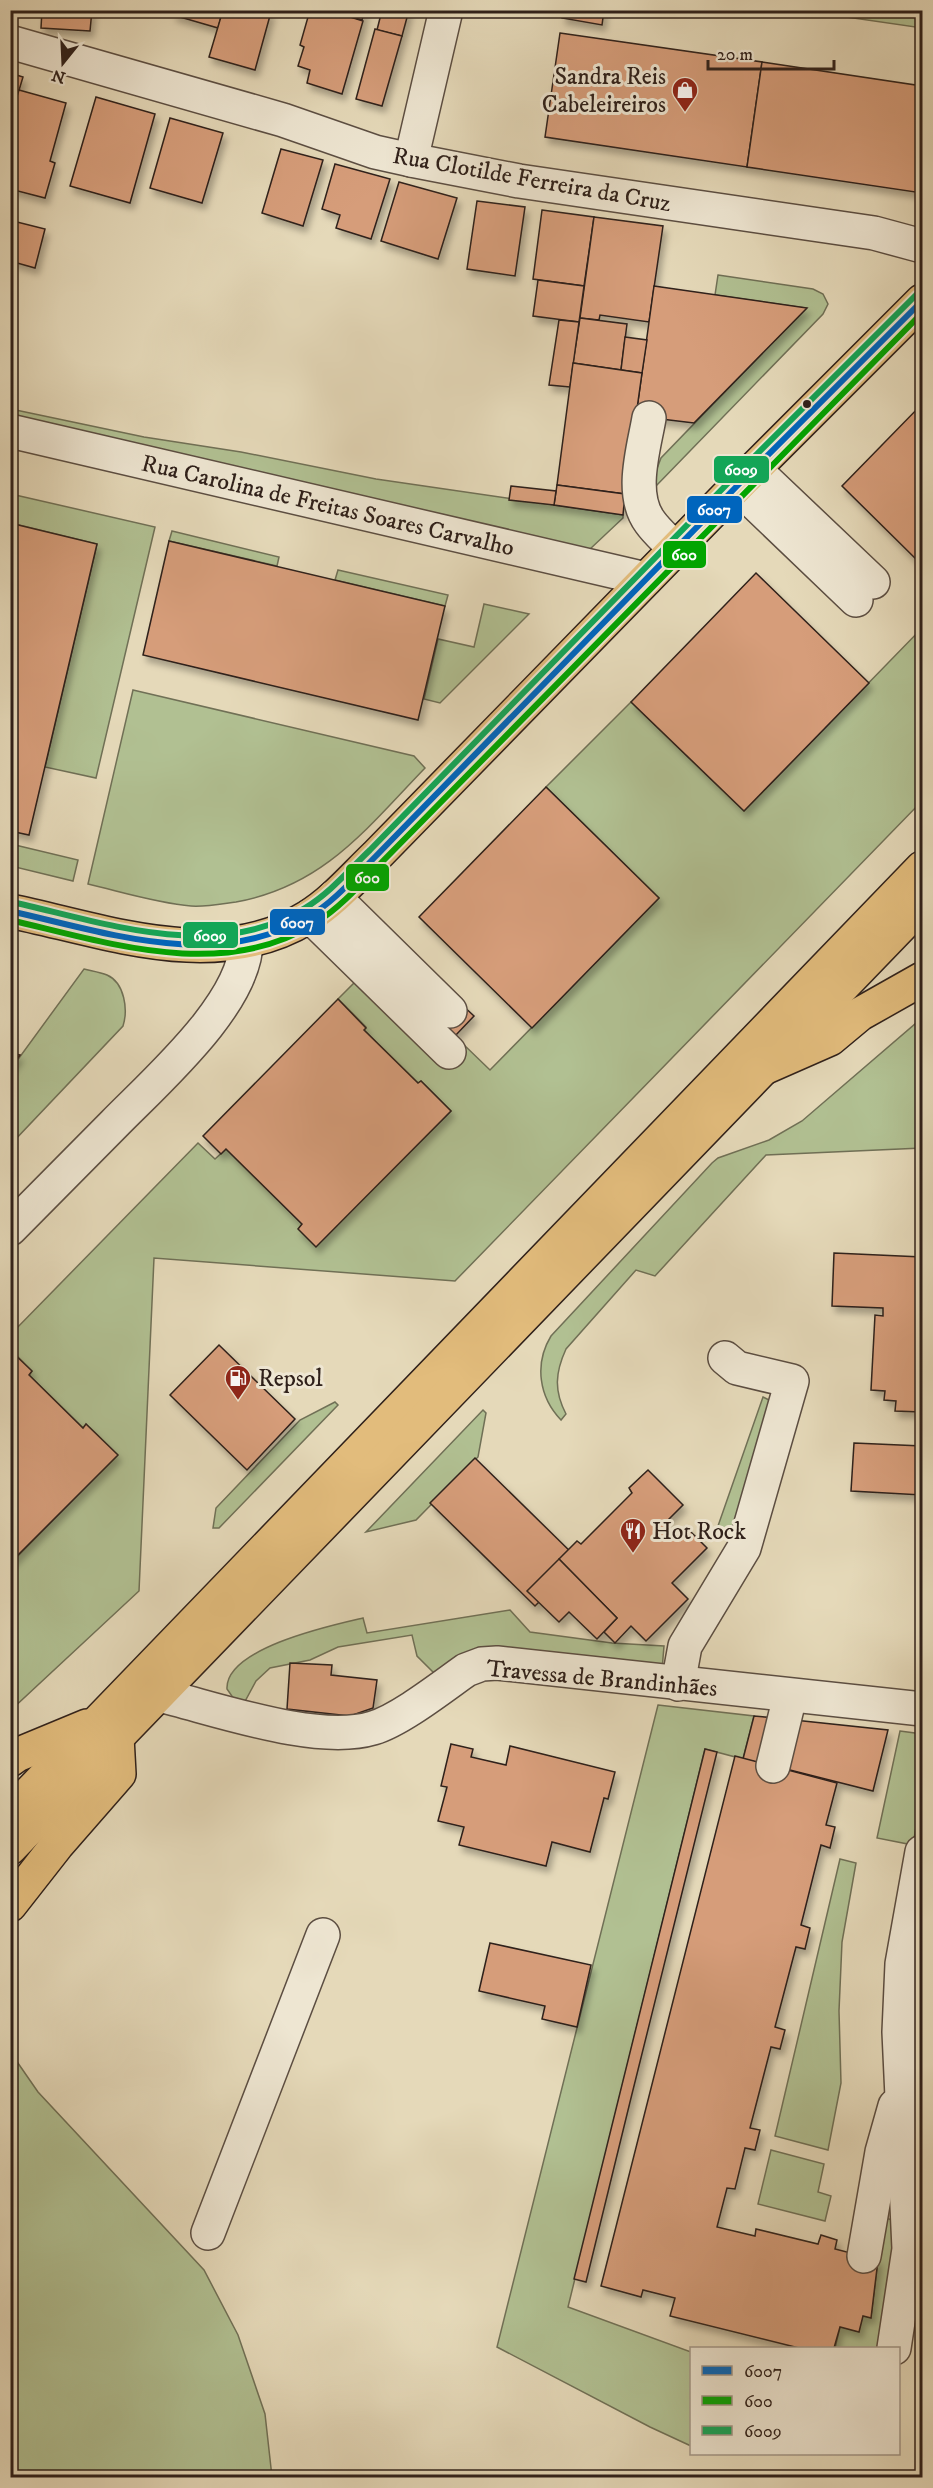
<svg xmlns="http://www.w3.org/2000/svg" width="933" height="2488" font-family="'IM FELL DW Pica',serif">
	<defs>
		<filter id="shadow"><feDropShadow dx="3.5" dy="6" stdDeviation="3" flood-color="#0004"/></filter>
	</defs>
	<rect width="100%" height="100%" fill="#e5d9b9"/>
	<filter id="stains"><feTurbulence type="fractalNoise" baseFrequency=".00333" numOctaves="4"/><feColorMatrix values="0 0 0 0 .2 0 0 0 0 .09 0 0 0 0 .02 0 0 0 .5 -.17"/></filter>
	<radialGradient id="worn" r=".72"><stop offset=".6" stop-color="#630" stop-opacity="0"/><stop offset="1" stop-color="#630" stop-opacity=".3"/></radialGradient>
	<g fill="#b1c092" stroke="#707056" stroke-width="1.5">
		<path d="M804 11H922V28L812 12Z"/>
		<path d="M718 275 813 289 823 294 828 304 823 314 655 487 653 479 661 458 806 308 715 295Z"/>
		<path d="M11 409 144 437 241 452 376 479 623 515V518L589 550 11 416Z"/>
		<path d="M11 494 155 527 96 778 45 767 97 544 11 523Z"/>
		<path d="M172 531 279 557 277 566 169 541Z"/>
		<path d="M338 570 448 595 445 606 335 580Z"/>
		<path d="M484 604 529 614 440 703 424 699 438 639 474 647Z"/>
		<path d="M922 628V801L455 1281 154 1258 139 1591 11 1710V1563L117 1455 83 1428 29 1375 32 1371 11 1350V1334L198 1143 215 1159 226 1149 302 1224 316 1246 451 1111 421 1081 418 1083 364 1030 366 1027 338 999 356 981 460 1041 490 1070 659 898 546 787 631 702 744 811Z"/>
		<path d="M133 690 414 756 425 768C367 828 324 886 236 902 221 904 206 907 191 906 157 903 122 892 88 884Z"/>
		<path d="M11 844 78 860 73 881 11 866Z"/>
		<path d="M84 969C92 971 100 972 107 975 125 983 128 1010 123 1026L11 1144V1069Z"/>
		<path d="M922 1018V1148L766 1155 655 1276 636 1270 566 1349C555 1373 554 1391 566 1414L561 1420C539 1397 534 1364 551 1336L712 1163 718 1158 769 1140 802 1121Z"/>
		<path d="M763 1397 771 1401 734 1542 718 1526Z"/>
		<path d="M335 1402 338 1405 219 1528H213L216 1508 300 1420Z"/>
		<path d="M483 1410 486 1413 478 1457 416 1520 366 1532Z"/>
		<path d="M510 1610 530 1632 612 1643 664 1646 662 1670 437 1676 417 1656 412 1635 338 1647 310 1660 270 1668 256 1681 243 1705 236 1702 227 1689C225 1648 333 1625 363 1618L367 1633Z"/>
		<path d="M658 1705 754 1716 743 1759 705 1749 568 2307 691 2352V2446L650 2427 497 2347Z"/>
		<path d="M900 1731 922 1734V1790L913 1845 877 1838Z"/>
		<path d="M840 1859 856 1863 842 1942 839 2011 841 2083 828 2150 775 2136Z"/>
		<path d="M11 2053 38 2092 204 2270 238 2335 265 2414 272 2477 20 2478 11 2466Z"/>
		<path d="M771 2150 824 2164 818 2192 831 2196 825 2221 758 2204Z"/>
		<path d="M879 2216 899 2222 879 2348H835L840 2327 863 2316 871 2317 878 2260Z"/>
	</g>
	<g fill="#d69d7a" stroke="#2f201a" stroke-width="1.5" filter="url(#shadow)">
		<path d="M42 10H92L90 31 41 28Z"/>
		<path d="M174 10H223L218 28 173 15Z"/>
		<path d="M223 10 271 12 255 70 209 57Z"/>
		<path d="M310 10H328L363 21 342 94 307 83 310 70 298 66 304 47 300 45Z"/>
		<path d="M328 10H365L362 20Z"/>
		<path d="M382 10H409L402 36 377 30Z"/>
		<path d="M564 10H604L602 25 562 18Z"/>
		<path d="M375 29 402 36 382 106 356 99Z"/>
		<path d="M560 33 762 62 747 167 545 137Z"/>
		<path d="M762 62 922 86V193L747 167Z"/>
		<path d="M10 73 23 77 10 120Z"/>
		<path d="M19 90 66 103 50 161 55 163 45 198 10 189V120Z"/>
		<path d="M96 97 155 114 130 203 70 186Z"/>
		<path d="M170 118 223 133 202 203 150 188Z"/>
		<path d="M281 149 323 160 303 226 262 213Z"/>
		<path d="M335 164 390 179 371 239 336 228 340 215 322 209Z"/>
		<path d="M399 182 457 198 438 259 381 241Z"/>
		<path d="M477 201 525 207 515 276 467 269Z"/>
		<path d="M542 210 594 217 584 286 533 279Z"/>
		<path d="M594 217 663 226 649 322 600 315 599 320 580 318Z"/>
		<path d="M13 221 45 229 35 268 10 261Z"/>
		<path d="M538 280 584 286 579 322 533 316Z"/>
		<path d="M654 286 807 308 694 423 661 419 636 416Z"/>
		<path d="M580 318 627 324 621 370 573 363Z"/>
		<path d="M559 320 579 322 570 387 549 385Z"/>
		<path d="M625 337 647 340 642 373 621 370Z"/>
		<path d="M573 363 642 373 625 494 557 485Z"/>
		<path d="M922 404V565L842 486Z"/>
		<path d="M557 485 625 494 623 515 554 505Z"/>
		<path d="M511 486 556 491 554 505 509 500Z"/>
		<path d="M10 523 97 544 29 835 10 831Z"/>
		<path d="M169 541 445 606 418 720 143 655Z"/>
		<path d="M756 573 869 683 744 811 631 702Z"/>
		<path d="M546 787 659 898 532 1028 419 917Z"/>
		<path d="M338 999 366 1028 364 1030 418 1083 421 1081 451 1111 316 1247 298 1229 302 1224 226 1149 221 1154 203 1136Z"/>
		<path d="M459 1002 474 1016 455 1036 440 1021Z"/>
		<path d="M10 1053 20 1055 10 1069Z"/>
		<path d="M834 1253 922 1257V1412L895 1411 896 1401 884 1400 885 1391 871 1390 875 1315 883 1316V1308L832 1306Z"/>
		<path d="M219 1345 295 1419 247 1470 170 1395Z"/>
		<path d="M10 1350 32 1371 29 1375 83 1428 86 1424 118 1455 10 1563Z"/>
		<path d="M854 1443 922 1446V1495L851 1491Z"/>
		<path d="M475 1458 580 1561 535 1606 430 1503Z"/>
		<path d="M648 1470 683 1505 664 1524 676 1536 685 1526 707 1548 672 1583 688 1599 646 1641 631 1626 615 1643 604 1632 617 1618 559 1559 577 1541 581 1544 632 1493 629 1488Z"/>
		<path d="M559 1559 617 1618 597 1639 569 1612 559 1622 527 1591Z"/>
		<path d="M290 1663 332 1665 331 1675 377 1680 373 1708 350 1716 287 1709Z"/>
		<path d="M754 1716 775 1718 763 1764 743 1759Z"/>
		<path d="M794 1720 888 1730 873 1791 782 1768Z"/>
		<path d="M451 1744 473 1749 471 1757 506 1765 510 1746 615 1772 608 1799 604 1798 590 1852 552 1842 546 1866 459 1845 464 1827 438 1821 447 1787 441 1786Z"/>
		<path d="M705 1749 717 1752 631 2098 586 2282 574 2279Z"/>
		<path d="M735 1756 837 1783 826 1825 835 1827 830 1848 821 1845 801 1925 810 1928 805 1949 796 1947 775 2027 785 2030 780 2049 771 2047 750 2128 760 2130 755 2150 745 2148 735 2189 727 2188 717 2227 755 2236 756 2229 818 2244 821 2235 837 2240 835 2249 878 2260 871 2318 863 2316 859 2332 840 2327 834 2348H799L670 2316 675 2298 643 2290 641 2297 601 2286Z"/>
		<path d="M490 1943 591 1965 577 2027 542 2019 545 2006 479 1991Z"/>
	</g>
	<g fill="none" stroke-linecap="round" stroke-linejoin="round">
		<g stroke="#5c4e42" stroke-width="36">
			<g id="minor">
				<path d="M10 42 283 120 375 152 411 160 519 181 874 233 922 246"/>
				<path d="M411 160 446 10"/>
				<path d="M649 418C644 448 629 494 650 522 657 532 667 540 675 549"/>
				<path d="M10 431 646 579"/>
				<path d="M754 469 873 582"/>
				<path d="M737 486 856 600"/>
				<path d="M334 897 450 1011"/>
				<path d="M310 916 449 1052"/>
				<path d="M10 1229C45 1194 79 1159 114 1124 155 1082 246 1003 246 942"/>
				<path d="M678 1684 685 1646 744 1548 792 1381 737 1368 725 1358"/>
				<path d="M159 1695C217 1709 317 1745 373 1728 400 1720 442 1687 466 1670L482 1664 497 1663 922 1709"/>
				<path d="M773 1766 790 1696"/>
				<path d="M208 2233 323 1935"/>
				<path d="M864 2256 882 2152 895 2106"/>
				<path d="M894 2348 909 2249 899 2032 902 1964 922 1852"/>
			</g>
		</g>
		<g stroke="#2f201a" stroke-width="36">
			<g id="major">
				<path d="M10 911C107 931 216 974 308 917 334 901 354 877 376 856L737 486 922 301"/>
				<path d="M764 1068 830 1039 860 1014 922 979"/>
			</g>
		</g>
		<g stroke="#2f201a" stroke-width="36">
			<g id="highway">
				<path d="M10 1760 17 1755 87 1726"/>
				<path d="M10 1813 922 868"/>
				<path d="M10 1848 922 904"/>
				<path d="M10 1905 57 1845 119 1774 117 1737"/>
			</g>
		</g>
		<use href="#minor" stroke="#eee6d2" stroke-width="33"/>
		<use href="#major" stroke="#e2bc7c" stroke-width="33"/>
		<use href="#highway" stroke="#e2bc7c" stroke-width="33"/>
		<g stroke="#eee6d2" stroke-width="10">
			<path id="bus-1" d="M10 911C108 933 215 971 308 917 334 902 355 877 376 856L737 486 922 301"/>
		</g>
		<g stroke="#eee6d2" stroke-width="10">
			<path id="bus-2" d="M10 920C109 943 221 981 314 924 340 908 361 884 382 862L922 313"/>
		</g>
		<g stroke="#eee6d2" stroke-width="10">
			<path id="bus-3" d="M12 902C106 923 216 963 305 908 330 893 349 870 370 850L731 480 916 295"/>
		</g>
		<use href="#bus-1" stroke="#0065bd" stroke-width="6"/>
		<use href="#bus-2" stroke="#02a501" stroke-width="6"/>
		<use href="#bus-3" stroke="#13a657" stroke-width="6"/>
	</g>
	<defs>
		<g id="shop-pin" transform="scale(1.35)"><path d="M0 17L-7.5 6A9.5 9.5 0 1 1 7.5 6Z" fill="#8f2418" stroke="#eee6d2"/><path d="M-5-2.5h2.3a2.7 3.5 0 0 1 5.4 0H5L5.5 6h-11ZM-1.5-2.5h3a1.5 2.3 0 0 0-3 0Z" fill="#fff"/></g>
		<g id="fuel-pin" transform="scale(1.35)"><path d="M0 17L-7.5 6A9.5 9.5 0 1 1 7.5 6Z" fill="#8f2418" stroke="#eee6d2"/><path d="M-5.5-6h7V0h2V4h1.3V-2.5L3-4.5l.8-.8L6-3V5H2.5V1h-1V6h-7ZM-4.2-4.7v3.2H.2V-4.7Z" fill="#fff"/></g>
		<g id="restaurant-pin" transform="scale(1.35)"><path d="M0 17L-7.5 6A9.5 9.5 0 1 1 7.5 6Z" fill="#8f2418" stroke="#eee6d2"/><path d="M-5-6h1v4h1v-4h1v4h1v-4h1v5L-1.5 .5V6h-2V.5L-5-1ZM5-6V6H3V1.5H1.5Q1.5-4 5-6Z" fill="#fff"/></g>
	</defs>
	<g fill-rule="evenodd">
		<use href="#shop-pin" x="685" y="90"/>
		<use href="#fuel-pin" x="238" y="1378"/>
		<use href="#restaurant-pin" x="633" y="1531"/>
	</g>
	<circle fill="#2f201a" stroke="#eee6d2" stroke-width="2" cx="807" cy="404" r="5"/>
	<g text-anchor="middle" stroke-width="6" stroke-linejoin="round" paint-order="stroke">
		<g font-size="24" fill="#2f201a" stroke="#eee6d2" text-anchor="start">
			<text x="666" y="84" text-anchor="end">Sandra Reis<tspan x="666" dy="28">Cabeleireiros</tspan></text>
			<text x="258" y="1386">Repsol</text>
			<text x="652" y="1539">Hot Rock</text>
		</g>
		<g font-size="24" fill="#2f201a" stroke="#eee6d2">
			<text transform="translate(532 179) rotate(10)" y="8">Rua Clotilde Ferreira da Cruz</text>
			<text transform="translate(328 505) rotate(13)" y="8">Rua Carolina de Freitas Soares Carvalho</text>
			<text transform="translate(602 1678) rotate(5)" y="8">Travessa de Brandinhães</text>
		</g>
	</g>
	<g stroke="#eee6d2" stroke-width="2">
		<rect x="713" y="455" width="57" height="29" rx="6" fill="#13a657"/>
		<rect x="686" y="495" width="57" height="29" rx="6" fill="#0065bd"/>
		<rect x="662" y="540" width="45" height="29" rx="6" fill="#02a501"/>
		<rect x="345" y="863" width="45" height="29" rx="6" fill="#02a501"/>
		<rect x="269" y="908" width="57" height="28" rx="6" fill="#0065bd"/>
		<rect x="182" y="921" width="57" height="28" rx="6" fill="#13a657"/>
	</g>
	<g font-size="16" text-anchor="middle" font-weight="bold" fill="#fff">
		<text x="741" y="475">6009</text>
		<text x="714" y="515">6007</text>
		<text x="684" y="560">600</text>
		<text x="367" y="883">600</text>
		<text x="297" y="928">6007</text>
		<text x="210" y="941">6009</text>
	</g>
	<rect width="933" height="2488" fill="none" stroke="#e5d9b9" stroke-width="36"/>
	<rect x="12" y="12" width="909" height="2464" fill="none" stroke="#2f201a" stroke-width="3"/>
	<rect x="18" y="18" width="897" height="2452" fill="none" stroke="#2f201a" stroke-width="1.5"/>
	<rect x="690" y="2347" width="210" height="108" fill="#eee6d2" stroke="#a29788" stroke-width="1.5"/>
	<rect x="702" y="2366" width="30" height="9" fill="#0065bd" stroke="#a29788" stroke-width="1.5"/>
	<text x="744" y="2377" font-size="18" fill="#2f201a">6007</text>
	<rect x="702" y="2396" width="30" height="9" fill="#02a501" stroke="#a29788" stroke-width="1.5"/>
	<text x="744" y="2407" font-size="18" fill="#2f201a">600</text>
	<rect x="702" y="2426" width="30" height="9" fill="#13a657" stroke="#a29788" stroke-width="1.5"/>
	<text x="744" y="2437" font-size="18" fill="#2f201a">6009</text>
	<g transform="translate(63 63) rotate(198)" stroke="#eee6d2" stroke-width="4.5" paint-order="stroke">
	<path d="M0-4.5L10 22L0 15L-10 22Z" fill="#2f201a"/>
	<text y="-9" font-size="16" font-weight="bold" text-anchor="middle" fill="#2f201a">N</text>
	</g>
	<path d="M708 60v9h126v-9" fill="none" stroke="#2f201a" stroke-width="3"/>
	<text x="717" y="60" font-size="18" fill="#2f201a" stroke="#eee6d2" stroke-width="4.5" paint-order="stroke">20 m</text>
	<rect width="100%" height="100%" filter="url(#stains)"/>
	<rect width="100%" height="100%" fill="url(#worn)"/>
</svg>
